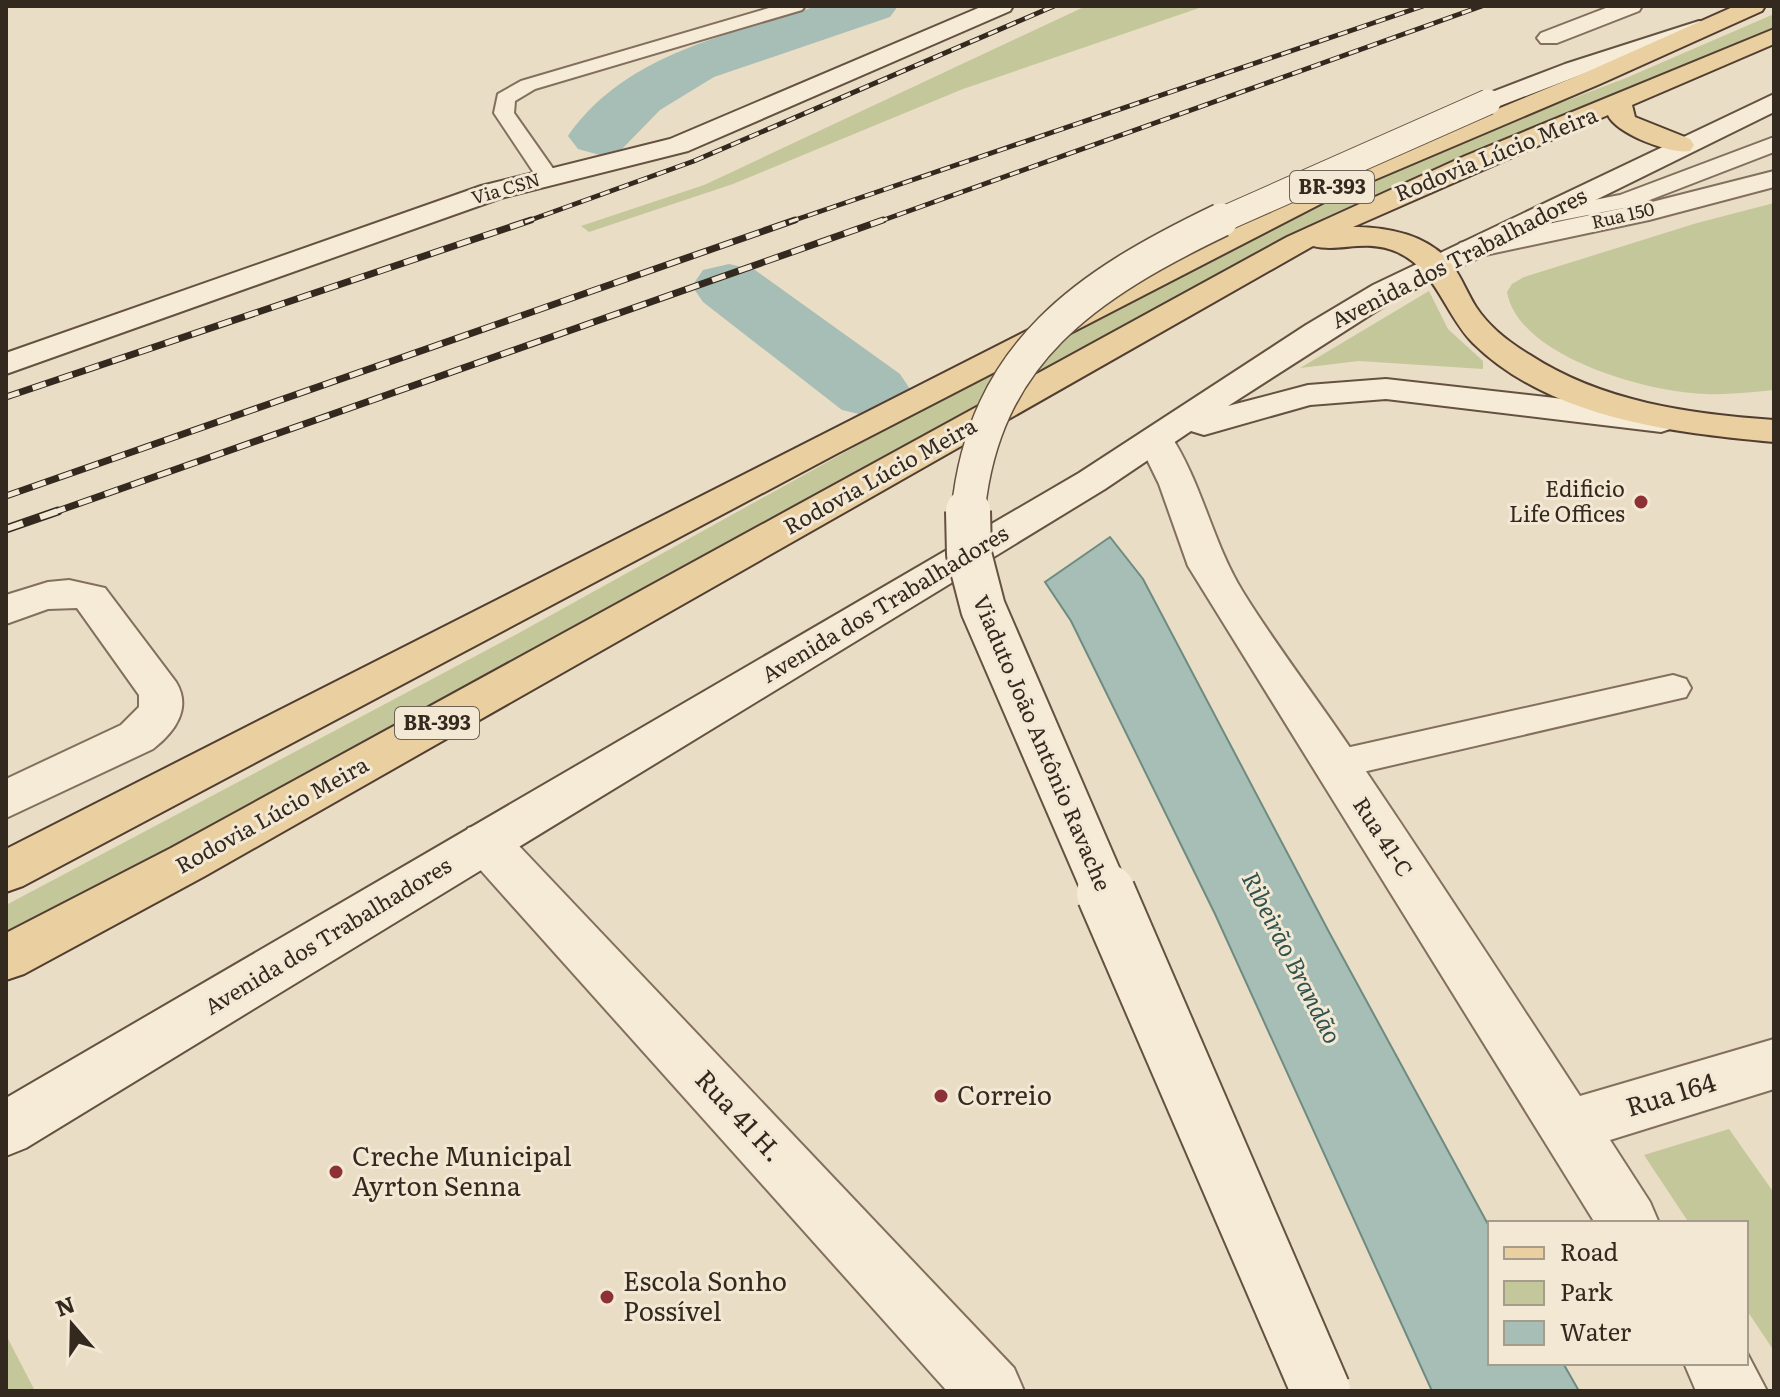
<svg xmlns="http://www.w3.org/2000/svg" width="1780" height="1397" font-family="Literata,serif">
	<rect width="100%" height="100%" fill="#eaddc5"/>
	<g fill="#c4c79a">
		<path d="M1086 6H1205L963 89 733 184 589 232 581 226 704 185Z"/>
		<path d="M1774 14V28L1647 84 1438 166 1328 216 947 421 543 650 6 940V905L517 634 921 410 1075 331 1179 272 1306 208 1481 133 1626 78Z"/>
		<path d="M1774 203V390C1752 392 1728 395 1706 394 1649 393 1518 357 1507 292L1512 284 1524 277 1697 223Z"/>
		<path d="M1429 291 1448 329 1483 361V369L1359 361 1300 368Z"/>
		<path d="M1729 1129 1774 1193V1351L1746 1309V1223H1689L1644 1155Z"/>
		<path d="M6 1335 35 1391H6Z"/>
	</g>
	<path fill="#a6beb6" stroke="#6e8b82" stroke-width="2" d="M1110 537 1143 579 1329 932 1490 1228V1363H1563L1579 1391H1432L1215 914 1071 621 1045 582Z"/>
	<g fill="none" stroke-linecap="round" stroke-linejoin="round">
		<g fill="#a6beb6" fill-rule="evenodd">
			<path d="M817 6H898L890 17 714 77 660 110 622 149 600 155 578 149 568 136C625 54 728 35 817 6Z"/>
			<path d="M729 264 755 270 900 374 912 392 900 410 871 417 842 410 703 302 692 286 703 270Z"/>
		</g>
		<g stroke="#836f5d" stroke-width="4">
			<g id="lane">
				<path d="M776 6H805L802 10 535 89 515 101 514 113 559 177 556 182H540L494 113 498 94 521 81Z"/>
				<path d="M1774 137V152L1634 206 1531 226 1523 224 1519 219 1523 214 1531 212 1620 195Z"/>
				<path d="M1673 675 1686 679 1691 688 1686 697 1337 778 1324 774 1318 764 1324 754 1337 750Z"/>
			</g>
		</g>
		<g stroke="#836f5d" stroke-width="4">
			<g id="street">
				<path d="M1611 6H1642L1639 11 1557 43H1541L1537 38 1541 33Z"/>
				<path d="M1774 171V187L1649 220 1471 258 1460 255 1456 249 1460 243 1471 240 1648 203Z"/>
				<path d="M1156 430 1169 433C1202 482 1212 542 1243 592 1277 647 1317 698 1353 752 1430 866 1505 981 1580 1096L1774 1039V1089L1610 1140 1650 1202 1659 1223H1595L1188 566 1159 484 1138 441 1143 433Z"/>
				<path d="M69 580 105 588 176 682C192 708 175 732 153 749L6 818V779L121 725 139 707V695L77 608 48 609 6 624V595L48 582Z"/>
				<path d="M485 823 502 828 1014 1368 1024 1391H947L468 856 461 842 468 828Z"/>
				<path d="M1746 1351 1767 1391H1696L1684 1363H1746Z"/>
			</g>
		</g>
		<g stroke="#655140" stroke-width="4">
			<g id="secondary">
				<path d="M983 6H1013L1010 11 688 151 501 198 6 374V353L481 186 670 139Z"/>
				<path d="M1699 21 1707 23 1710 28 1707 33 1583 74 1497 107H1479L1475 102 1479 97 1565 64Z"/>
				<path d="M1774 94V112L1395 299 1228 406 1308 385 1386 379 1661 410 1673 414 1679 421 1673 428 1661 432 1386 399 1310 405 1204 435 1191 431 1105 489 26 1148 6 1156V1098L1079 473 1306 325 1373 285Z"/>
			</g>
		</g>
		<g stroke="#513e31" stroke-width="4">
			<g id="primary">
				<path d="M1735 6H1765L1762 11 1600 84 1334 197 838 453 23 886 6 892V849L1314 185 1582 74Z"/>
				<path d="M1774 29V44L1632 105 1635 117 1690 139 1694 145 1690 151C1671 155 1615 133 1608 115L1353 227C1388 227 1430 235 1452 265 1462 278 1467 293 1476 307 1489 327 1510 343 1530 355 1602 402 1690 414 1774 420V442C1673 433 1549 418 1473 343 1445 315 1436 269 1397 252 1365 238 1340 253 1313 246L205 876 24 974 6 980V933L171 848 1287 237 1465 156Z"/>
			</g>
		</g>
		<use href="#lane" fill="#f5ebd7" fill-rule="evenodd"/>
		<use href="#street" fill="#f5ebd7" fill-rule="evenodd"/>
		<use href="#secondary" fill="#f5ebd7" fill-rule="evenodd"/>
		<use href="#primary" fill="#eacfa0" fill-rule="evenodd"/>
		<g stroke="#34291f" stroke-width="5">
			<g id="rail-far2">
				<path d="M525 222 694 161 1054 6"/>
				<path d="M789 222 1423 6"/>
				<path d="M878 222 1482 6"/>
			</g>
		</g>
		<g stroke="#34291f" stroke-width="7">
			<g id="rail-far1">
				<path d="M6 397 531 220"/>
				<path d="M6 496 795 220"/>
				<path d="M52 513 883 220"/>
			</g>
		</g>
		<g stroke="#34291f" stroke-width="9">
			<path id="rail" d="M6 529 58 511"/>
		</g>
		<use href="#rail-far2" stroke="#f2e8d4" stroke-width="3" stroke-dasharray="10" stroke-linecap="butt"/>
		<use href="#rail-far1" stroke="#f2e8d4" stroke-width="5" stroke-dasharray="14" stroke-linecap="butt"/>
		<use href="#rail" stroke="#f2e8d4" stroke-width="6" stroke-dasharray="18" stroke-linecap="butt"/>
		<g stroke="#655140" stroke-width="27" stroke-linecap="butt">
			<path id="secondary-bridge-far3" d="M1217 222 1488 102"/>
		</g>
		<g stroke="#655140" stroke-width="36" stroke-linecap="butt">
			<path id="secondary-bridge-far2" d="M968 513C983 352 1088 284 1221 220"/>
		</g>
		<g stroke="#655140" stroke-width="48" stroke-linecap="butt">
			<path id="secondary-bridge-far1" d="M968 511 969 554 983 608 1107 895"/>
		</g>
		<g stroke="#655140" stroke-width="62" stroke-linecap="butt">
			<path id="secondary-bridge" d="M1106 893 1321 1391"/>
		</g>
		<use href="#secondary-bridge-far3" stroke="#f5ebd7" stroke-width="25"/>
		<use href="#secondary-bridge-far2" stroke="#f5ebd7" stroke-width="33"/>
		<use href="#secondary-bridge-far1" stroke="#f5ebd7" stroke-width="44"/>
		<use href="#secondary-bridge" stroke="#f5ebd7" stroke-width="58"/>
	</g>
	<g fill="#8c3237" stroke="#f2e8d4" stroke-width="3">
		<circle cx="1641" cy="502" r="8"/>
		<circle cx="941" cy="1096" r="8"/>
		<circle cx="336" cy="1172" r="8"/>
		<circle cx="607" cy="1297" r="8"/>
	</g>
	<g text-anchor="middle" stroke-width="6" stroke-linejoin="round" paint-order="stroke">
		<g font-size="18" fill="#34291f" stroke="#f2e8d4">
			<text transform="translate(506 189) rotate(-16)" y="6">Via CSN</text>
			<text transform="translate(1623 216) rotate(-13)" y="6">Rua 150</text>
		</g>
		<g fill="#f2e8d4" stroke="#6d6255" stroke-width="2">
			<rect x="1290" y="171" width="84" height="32" rx="6"/>
			<rect x="395" y="707" width="84" height="32" rx="6"/>
		</g>
		<g font-size="20" font-weight="bold" fill="#34291f">
			<text x="1332" y="194">BR-393</text>
			<text x="437" y="730">BR-393</text>
		</g>
		<g font-size="22" fill="#34291f" stroke="#f2e8d4">
			<text transform="translate(1496 154) rotate(-22)" y="8">Rodovia Lúcio Meira</text>
			<text transform="translate(1459 258) rotate(-27)" y="8">Avenida dos Trabalhadores</text>
			<text transform="translate(880 476) rotate(-29)" y="8">Rodovia Lúcio Meira</text>
			<text transform="translate(885 604) rotate(-31)" y="8">Avenida dos Trabalhadores</text>
			<text transform="translate(1042 743) rotate(67)" y="8">Viaduto João Antônio Ravache</text>
			<text transform="translate(272 815) rotate(-29)" y="8">Rodovia Lúcio Meira</text>
			<text transform="translate(1383 837) rotate(57)" y="8">Rua 41-C</text>
			<text transform="translate(328 936) rotate(-31)" y="8">Avenida dos Trabalhadores</text>
		</g>
		<g font-size="22" fill="#34291f" stroke="#f2e8d4" text-anchor="end">
			<text x="1625" y="497">Edificio<tspan x="1625" dy="25">Life Offices</tspan></text>
		</g>
		<g font-size="24" font-style="italic" fill="#30534f" stroke="#f2e8d4">
			<text transform="translate(1291 958) rotate(63)" y="8">Ribeirão Brandão</text>
		</g>
		<g font-size="26" fill="#34291f" stroke="#f2e8d4">
			<text transform="translate(1671 1095) rotate(-17)" y="9">Rua 164</text>
			<text transform="translate(739 1116) rotate(47)" y="9">Rua 41 H.</text>
		</g>
		<g font-size="26" fill="#34291f" stroke="#f2e8d4" text-anchor="start">
			<text x="957" y="1105">Correio</text>
			<text x="352" y="1166">Creche Municipal<tspan x="352" dy="30">Ayrton Senna</tspan></text>
			<text x="623" y="1291">Escola Sonho<tspan x="623" dy="30">Possível</tspan></text>
		</g>
	</g>
	<rect width="1780" height="1397" fill="none" stroke="#34291f" stroke-width="16"/>
	<rect x="1488" y="1221" width="260" height="144" fill="#f2e8d4" stroke="#a69c8c" stroke-width="2"/>
	<rect x="1504" y="1247" width="40" height="12" fill="#eacfa0" stroke="#a69c8c" stroke-width="2"/>
	<text x="1560" y="1261" font-size="24" fill="#34291f">Road</text>
	<rect x="1504" y="1281" width="40" height="24" fill="#c4c79a" stroke="#a69c8c" stroke-width="2"/>
	<text x="1560" y="1301" font-size="24" fill="#34291f">Park</text>
	<rect x="1504" y="1321" width="40" height="24" fill="#a6beb6" stroke="#a69c8c" stroke-width="2"/>
	<text x="1560" y="1341" font-size="24" fill="#34291f">Water</text>
	<g transform="translate(72 1325) rotate(340)" stroke="#f2e8d4" stroke-width="6" paint-order="stroke">
	<path d="M0-6L14 30L0 20L-14 30Z" fill="#34291f"/>
	<text y="-12" font-size="22" font-weight="bold" text-anchor="middle" fill="#34291f">N</text>
	</g>
</svg>
